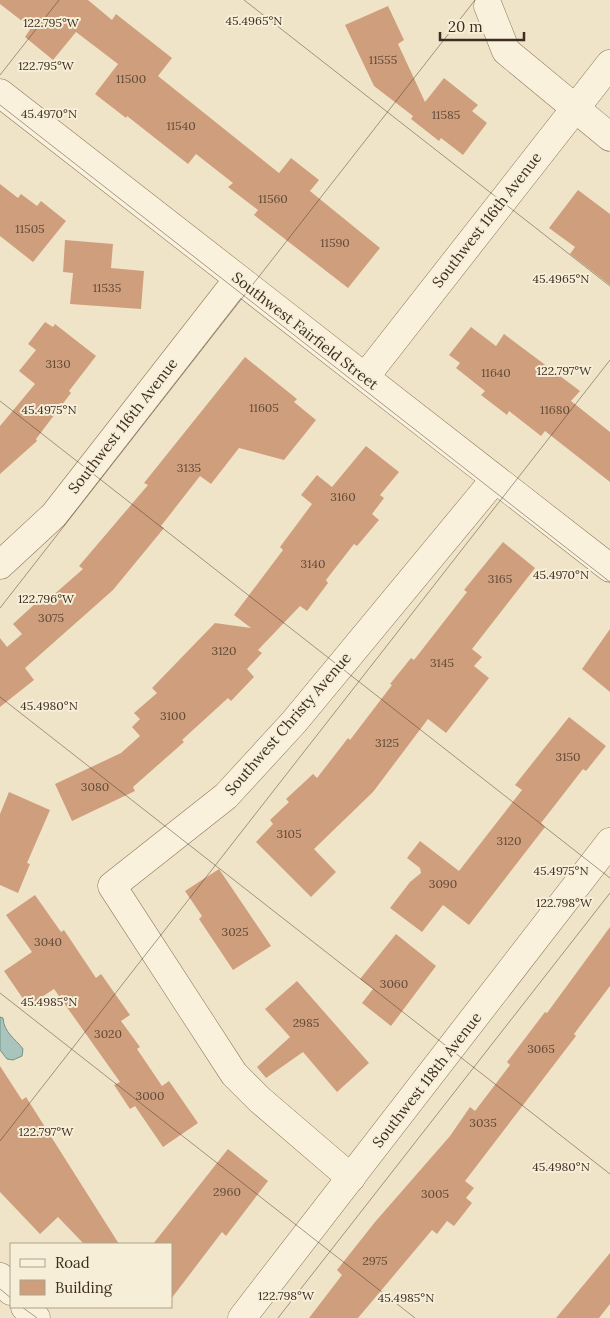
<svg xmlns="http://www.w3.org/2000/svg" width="610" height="1318" font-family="Lora,serif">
	<rect width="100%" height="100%" fill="#f0e4c8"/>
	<path fill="#a9c4bc" stroke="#6f938a" d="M0 1017 3 1018C4 1033 15 1038 23 1049L22 1056 13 1060 7 1059 0 1050Z"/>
	<g fill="#cf9f7d">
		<path d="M0 0H88L112 20 116 14 172 58 158 76 279 173 291 158 319 180 310 191 380 248 348 288 254 215 258 210 228 187 233 183 196 154 188 164 127 116 126 118 95 94 118 64 76 32 53 60 25 37 31 28 0 4Z"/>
		<path d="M388 6 404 40 398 44 425 102 444 78 478 105 472 111 487 123 463 155 441 138 439 141 411 119 413 116 374 86 345 25Z"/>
		<path d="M0 184 18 198 21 194 37 206 41 201 66 221 33 262 0 236Z"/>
		<path d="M578 190 610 214V285L570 254 575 247 549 228Z"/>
		<path d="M65 240 113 244 111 268 144 271 141 309 70 304 73 273 63 272Z"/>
		<path d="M45 322 53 327 55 324 96 356 69 391 71 393 36 439 37 441 0 474V426L35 384 19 371 36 350 28 344Z"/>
		<path d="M471 327 496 346 504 334 580 391 571 401 610 432V482L545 431 541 436 509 411 507 415 481 395 485 391 456 368 460 363 449 355Z"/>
		<path d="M245 357 297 399 294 402 316 420 284 460 239 448 211 484 200 476 161 526 164 528 113 590 25 668 34 680 0 707V638L7 647 22 634 13 624 38 601 42 605 83 569 79 566 148 485 144 483Z"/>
		<path d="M366 446 399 472 380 495 384 498 372 514 379 520 357 546 354 544 326 580 328 583 307 611 300 606 258 650 262 653 247 669 254 677 231 701 228 698 182 740 184 742 133 787 135 791 72 821 55 784 121 753 140 736 132 727 140 719 134 713 157 693 152 688 215 623 251 628 234 615 283 550 280 547 312 504 301 495 317 475 332 487Z"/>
		<path d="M503 542 535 568 472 649 482 657 474 666 489 678 446 733 428 719 373 792 314 849 336 872 311 897 256 842 273 824 270 820 289 802 286 799 313 774 317 778 348 738 350 740 392 685 390 684 411 658 414 660 467 592 464 590Z"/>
		<path d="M610 629V692L582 669Z"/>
		<path d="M569 717 606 746 586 771 583 769 541 823 545 827 469 925 443 905 422 932 390 908 410 882 421 873 420 868 407 858 420 841 459 871 522 790 515 785Z"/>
		<path d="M9 792 50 810 27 863 30 864 18 893 0 885V814Z"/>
		<path d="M219 869 271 946 233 970 199 919 202 916 185 891Z"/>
		<path d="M35 895 61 932 64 930 96 978 101 974 130 1015 121 1021 140 1047 137 1049 162 1086 169 1081 198 1123 163 1147 135 1106 130 1109 114 1085 120 1082 54 989 28 1006 4 971 32 952 6 915Z"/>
		<path d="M610 927V986L574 1034 576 1036 465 1181 474 1188 466 1198 472 1203 454 1226 447 1221 437 1234 432 1230 358 1318H309L342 1275 337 1270 375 1222 450 1136 470 1107 475 1111 510 1065 507 1062 545 1012 547 1013Z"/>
		<path d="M396 934 436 966 391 1026 362 1003 373 989 360 979Z"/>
		<path d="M297 981 369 1063 337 1092 303 1052 266 1078 257 1067 290 1037 265 1009Z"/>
		<path d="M0 1066 22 1100 26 1097 119 1244H84L58 1217 40 1234 0 1192Z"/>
		<path d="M228 1149 268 1181 226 1236 222 1232 171 1299V1244H153Z"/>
		<path d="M610 1253V1304L599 1318H556Z"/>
	</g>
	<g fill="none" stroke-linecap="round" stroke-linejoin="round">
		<g stroke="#8d765c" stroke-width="29">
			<g id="street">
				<path d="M488 6 506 51 610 137"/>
				<path d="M0 93 610 568"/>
				<path d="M365 377 610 64"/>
				<path d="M0 565 54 515 238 279"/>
				<path d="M351 1178 260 1100 234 1074 112 886 226 796 294 722 495 479"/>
				<path d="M0 1277 11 1291"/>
				<path d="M25 1307 36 1318"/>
				<path d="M242 1318 610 842"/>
			</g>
		</g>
		<use href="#street" stroke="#faf1dc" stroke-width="28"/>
	</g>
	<path fill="none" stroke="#3d2e20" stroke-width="1" stroke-opacity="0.45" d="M244 0 610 286M0 75 59 0M0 105 610 582M0 401 610 878M0 608 475 0M0 697 610 1174M0 993 415 1318M0 1141 610 360M0 1289 11 1298M22 1307 37 1318M278 1318 610 893"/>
	<g text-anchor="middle" stroke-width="4" stroke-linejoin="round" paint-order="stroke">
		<g font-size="12" fill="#624a37">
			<text x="383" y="64">11555</text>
			<text x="131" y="83">11500</text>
			<text x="446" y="119">11585</text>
			<text x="181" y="130">11540</text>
			<text x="273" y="203">11560</text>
			<text x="30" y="233">11505</text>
			<text x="335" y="247">11590</text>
			<text x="107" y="292">11535</text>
			<text x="58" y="368">3130</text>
			<text x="496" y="377">11640</text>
			<text x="264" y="412">11605</text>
			<text x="555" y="414">11680</text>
			<text x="189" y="472">3135</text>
			<text x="343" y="501">3160</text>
			<text x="313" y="568">3140</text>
			<text x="500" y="583">3165</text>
			<text x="51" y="622">3075</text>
			<text x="224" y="655">3120</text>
			<text x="442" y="667">3145</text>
			<text x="173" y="720">3100</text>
			<text x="387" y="747">3125</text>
			<text x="568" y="761">3150</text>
			<text x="95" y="791">3080</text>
			<text x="289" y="838">3105</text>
			<text x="509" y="845">3120</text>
			<text x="443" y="888">3090</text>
			<text x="235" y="936">3025</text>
			<text x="48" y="946">3040</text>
			<text x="394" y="988">3060</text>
			<text x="306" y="1027">2985</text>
			<text x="108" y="1038">3020</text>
			<text x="541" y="1053">3065</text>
			<text x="150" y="1100">3000</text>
			<text x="483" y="1127">3035</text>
			<text x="227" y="1196">2960</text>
			<text x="435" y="1198">3005</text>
			<text x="375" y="1265">2975</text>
		</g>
		<g font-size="15" fill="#3d2e20" stroke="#f7eed8">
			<text transform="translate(487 220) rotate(-52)" y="5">Southwest 116th Avenue</text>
			<text transform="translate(305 331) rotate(38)" y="5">Southwest Fairfield Street</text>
			<text transform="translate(123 426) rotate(-52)" y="5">Southwest 116th Avenue</text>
			<text transform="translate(288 724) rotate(-49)" y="5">Southwest Christy Avenue</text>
			<text transform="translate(427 1080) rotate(-52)" y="5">Southwest 118th Avenue</text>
		</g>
	</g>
	<g font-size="12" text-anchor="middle" fill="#3d2e20" stroke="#f7eed8" stroke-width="4" stroke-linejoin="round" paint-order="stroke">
		<text x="254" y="25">45.4965°N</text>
		<text x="51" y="27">122.795°W</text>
		<text x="46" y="70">122.795°W</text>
		<text x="49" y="118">45.4970°N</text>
		<text x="561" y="283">45.4965°N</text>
		<text x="564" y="375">122.797°W</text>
		<text x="49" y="414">45.4975°N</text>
		<text x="561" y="579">45.4970°N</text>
		<text x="46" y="603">122.796°W</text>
		<text x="49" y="710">45.4980°N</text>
		<text x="561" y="875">45.4975°N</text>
		<text x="564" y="907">122.798°W</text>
		<text x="49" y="1006">45.4985°N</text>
		<text x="46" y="1136">122.797°W</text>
		<text x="561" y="1171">45.4980°N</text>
		<text x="286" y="1300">122.798°W</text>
		<text x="406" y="1302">45.4985°N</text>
	</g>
	<rect x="10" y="1243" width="162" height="65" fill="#f7eed8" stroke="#ada18e"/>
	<rect x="20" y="1259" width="25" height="8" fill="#faf1dc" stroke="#ada18e"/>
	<text x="55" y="1268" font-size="15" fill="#3d2e20">Road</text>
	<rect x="20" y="1280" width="25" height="15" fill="#cf9f7d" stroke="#ada18e"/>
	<text x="55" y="1293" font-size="15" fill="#3d2e20">Building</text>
	<path d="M440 32v8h84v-8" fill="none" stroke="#3d2e20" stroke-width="2.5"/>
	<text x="448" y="32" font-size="15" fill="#3d2e20" stroke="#f7eed8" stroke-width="4" paint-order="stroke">20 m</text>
</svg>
